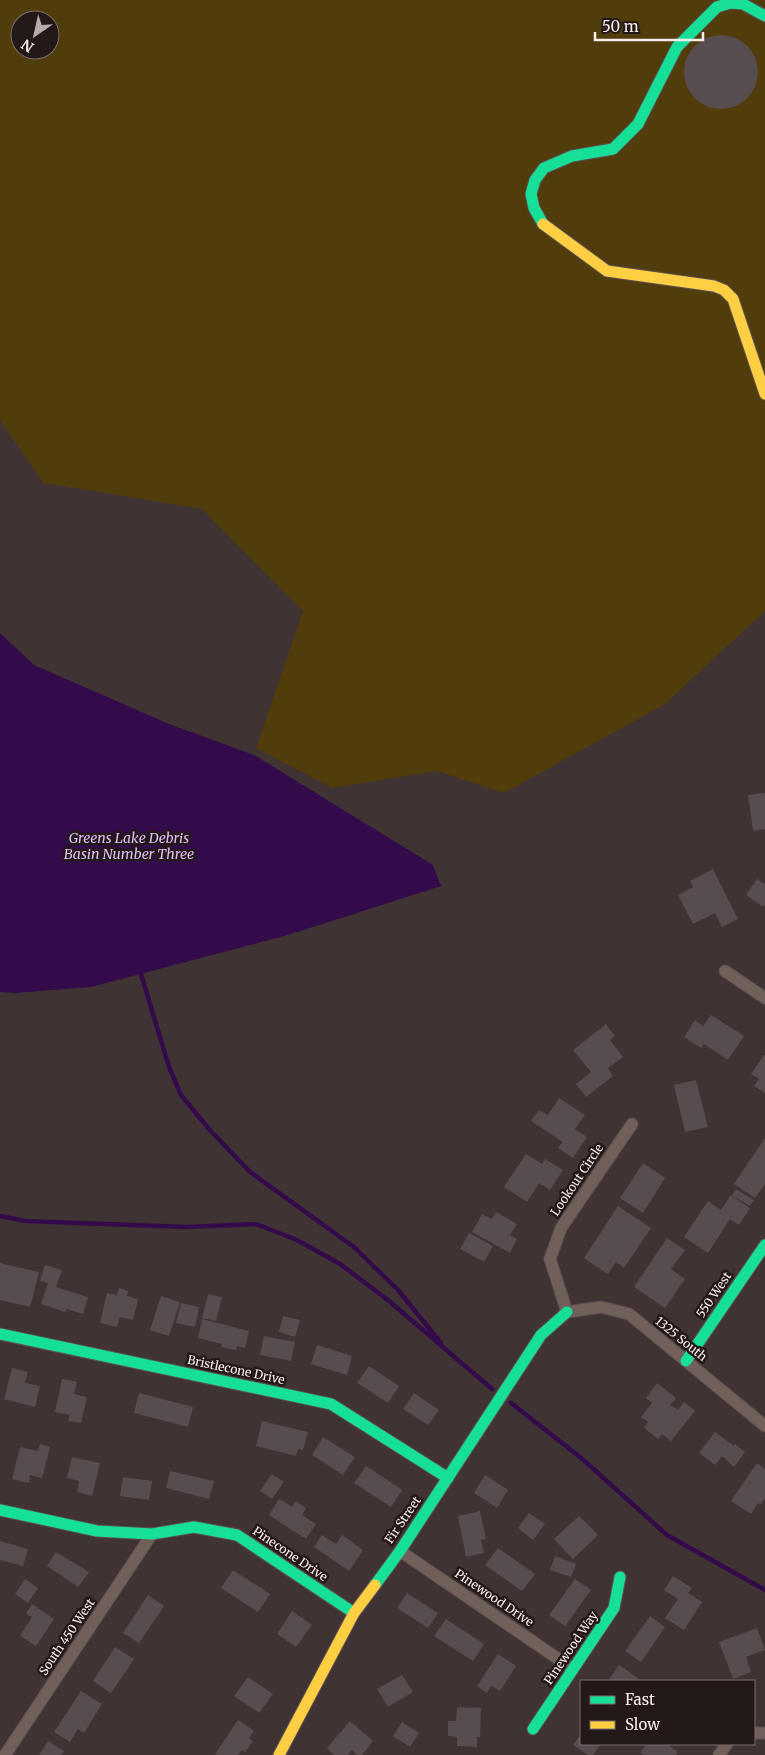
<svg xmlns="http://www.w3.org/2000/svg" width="765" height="1755" font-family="Merriweather,serif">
	<rect width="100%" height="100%" fill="#403333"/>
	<path fill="#513c0b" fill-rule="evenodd" d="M0 0H765V611L665 704 504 793 437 771 332 788 256 748 303 611 202 509 43 483 0 420ZM20 20H50V50H20Z"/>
	<path fill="#340b4a" d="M0 633 34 665 169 724 254 755 433 865 441 886 288 935 91 987 15 993 0 992Z"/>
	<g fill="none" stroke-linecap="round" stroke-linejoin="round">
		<g stroke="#340b4a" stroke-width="4.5">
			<path d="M141 974 169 1067 181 1095 209 1129 250 1172 354 1247 398 1290 441 1343"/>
			<path d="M0 1216 25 1221 186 1227 256 1224 297 1240 340 1264 389 1301 492 1389"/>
			<path d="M511 1403 580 1457 667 1535 765 1590"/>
		</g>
	</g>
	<g fill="#574c4e">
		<circle cx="721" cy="72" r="37"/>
		<path d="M765 793V829L753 831 748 795Z"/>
		<path d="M713 869 738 919 722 927 715 913 693 924 678 895 693 887 690 881Z"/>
		<path d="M757 879 765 884V905L763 907 746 895Z"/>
		<path d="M711 1015 744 1036 728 1060 704 1044 701 1048 684 1037 695 1020 703 1026Z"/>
		<path d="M606 1024 615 1036 610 1040 623 1057 608 1068 613 1076 586 1097 576 1084 591 1072 573 1050Z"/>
		<path d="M764 1055H765V1093L754 1086 759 1079 751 1074Z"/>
		<path d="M696 1080 708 1127 685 1132 674 1085Z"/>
		<path d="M559 1098 585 1115 575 1129 587 1137 573 1158 558 1148 563 1142 531 1121 539 1110 548 1115Z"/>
		<path d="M765 1138V1184L755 1198 734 1184Z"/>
		<path d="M526 1154 542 1164 545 1159 563 1170 550 1190 539 1183 527 1202 504 1187Z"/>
		<path d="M643 1163 665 1178 643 1213 620 1198Z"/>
		<path d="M736 1189 754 1200 750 1206 732 1195Z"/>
		<path d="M731 1195 750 1208 739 1225 730 1219 708 1253 684 1237 708 1201 721 1210Z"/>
		<path d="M618 1206 651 1228 624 1268 616 1262 608 1274 584 1258Z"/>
		<path d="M496 1212 517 1224 510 1235 517 1239 510 1253 472 1232 482 1214 492 1219Z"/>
		<path d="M469 1233 493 1246 484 1262 460 1249Z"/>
		<path d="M667 1238 685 1250 671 1269 685 1279 665 1308 634 1287Z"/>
		<path d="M0 1263 39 1272 30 1307 0 1300Z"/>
		<path d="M45 1265 62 1270 56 1287 88 1297 83 1314 67 1309 65 1312 41 1304 48 1283 40 1281Z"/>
		<path d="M119 1288 128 1291 127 1296 138 1299 133 1320 120 1317 117 1327 100 1323 107 1293 117 1295Z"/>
		<path d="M208 1294 222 1297 216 1321 202 1318Z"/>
		<path d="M161 1296 180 1302 169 1336 150 1330Z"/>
		<path d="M181 1303 199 1307 195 1327 176 1323Z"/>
		<path d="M283 1316 300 1320 295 1337 279 1332Z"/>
		<path d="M202 1319 249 1331 245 1348 237 1346 236 1350 221 1347 222 1344 198 1338Z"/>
		<path d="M264 1336 295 1342 291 1361 260 1355Z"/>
		<path d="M317 1345 352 1356 347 1375 311 1364Z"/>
		<path d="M369 1366 399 1386 388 1403 357 1383Z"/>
		<path d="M12 1368 28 1372 25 1383 40 1386 35 1407 4 1399Z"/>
		<path d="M62 1379 77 1382 74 1394 87 1397 81 1423 68 1421 70 1415 55 1412Z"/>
		<path d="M657 1383 676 1398 670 1405 678 1410 684 1402 695 1411 671 1441 662 1434 658 1439 644 1428 648 1422 641 1417 652 1403 646 1398Z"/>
		<path d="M139 1393 193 1407 188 1427 134 1413Z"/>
		<path d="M414 1393 439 1410 428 1425 403 1409Z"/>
		<path d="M262 1421 308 1432 303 1450 298 1449 296 1456 256 1446Z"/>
		<path d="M715 1432 734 1446 735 1444 745 1452 734 1467 722 1456 715 1465 699 1453Z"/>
		<path d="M323 1437 355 1457 343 1475 312 1455Z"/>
		<path d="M40 1444 50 1447 42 1478 30 1475 29 1483 12 1479 20 1447 38 1451Z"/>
		<path d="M72 1457 100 1463 92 1496 77 1492 79 1481 67 1478Z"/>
		<path d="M757 1463 765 1469V1498L760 1505 758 1503 751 1514 731 1501Z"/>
		<path d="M366 1466 402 1490 391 1507 354 1483Z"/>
		<path d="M170 1471 214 1481 209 1499 166 1488Z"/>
		<path d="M272 1474 284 1482 272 1499 260 1491Z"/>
		<path d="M485 1475 508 1490 497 1508 474 1493Z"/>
		<path d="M123 1477 152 1481 149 1500 120 1496Z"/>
		<path d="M279 1499 292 1507 296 1501 306 1508 302 1515 316 1524 306 1539 269 1515Z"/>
		<path d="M480 1511 486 1539 481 1540 484 1553 466 1557 458 1516Z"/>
		<path d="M529 1513 545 1524 533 1540 518 1528Z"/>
		<path d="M579 1516 598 1535 573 1559 554 1539Z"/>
		<path d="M322 1535 336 1544 342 1535 363 1550 349 1571 314 1547Z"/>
		<path d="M0 1541 28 1549 23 1566 0 1560Z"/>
		<path d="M498 1548 535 1574 522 1591 485 1565Z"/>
		<path d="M56 1552 89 1572 78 1587 47 1566Z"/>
		<path d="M555 1556 576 1564 571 1577 550 1570Z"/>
		<path d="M233 1570 270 1594 258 1612 221 1588Z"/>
		<path d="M673 1576 692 1588 688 1593 702 1602 684 1630 665 1618 678 1599 664 1590Z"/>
		<path d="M25 1579 38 1588 28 1603 15 1594Z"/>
		<path d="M575 1579 591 1590 565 1626 549 1615Z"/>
		<path d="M407 1593 438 1613 428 1628 397 1608Z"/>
		<path d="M148 1595 164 1606 139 1643 123 1633Z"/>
		<path d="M32 1604 54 1619 36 1646 20 1636 32 1617 26 1614Z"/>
		<path d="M292 1611 312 1625 296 1647 277 1634Z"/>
		<path d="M650 1616 665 1627 641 1662 625 1651Z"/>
		<path d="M446 1619 484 1644 473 1661 434 1636Z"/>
		<path d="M757 1628 765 1650 746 1657 751 1672 733 1679 719 1642Z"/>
		<path d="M115 1647 134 1659 111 1693 93 1681Z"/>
		<path d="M498 1654 516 1666 500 1691 491 1686 487 1693 477 1686Z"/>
		<path d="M619 1665 638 1678 636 1681H608Z"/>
		<path d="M402 1675 413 1692 388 1707 377 1689Z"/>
		<path d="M248 1677 273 1694 259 1713 234 1696Z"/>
		<path d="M81 1691 102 1704 84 1733 78 1729 70 1742 54 1732Z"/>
		<path d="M457 1707 481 1708 480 1737H477V1747L457 1746V1737L448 1736V1721H456Z"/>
		<path d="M238 1720 254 1731 249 1738 253 1741 245 1752 242 1750 238 1755H217L215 1754Z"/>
		<path d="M350 1721 373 1741 362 1755H357L352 1750 348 1755H334L327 1748Z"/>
		<path d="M402 1722 419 1733 410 1747 393 1736Z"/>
		<path d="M581 1734V1744H601L593 1755H588L573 1745Z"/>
		<path d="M48 1741 64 1751 61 1755H39Z"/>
		<path d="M647 1744H672L670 1746 678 1752 676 1755H644L640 1753Z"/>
	</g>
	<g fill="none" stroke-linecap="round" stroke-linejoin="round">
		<g stroke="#5d5151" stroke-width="13">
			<g id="street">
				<path d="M725 971 765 998"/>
				<path d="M632 1124 561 1228 550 1259 567 1312 601 1307 629 1314 765 1426"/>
				<path d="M400 1551 573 1669"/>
				<path d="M754 1733H765"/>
				<path d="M5 1755 152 1534"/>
				<path d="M719 1755 727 1744"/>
			</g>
		</g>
		<g stroke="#5d5151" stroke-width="13">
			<g id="fast">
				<path d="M543 224 534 208 531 194 535 180 544 168 572 156 613 149 638 124 677 47 717 7 730 3 743 4 765 16"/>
				<path d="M0 1334 331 1404 448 1478"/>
				<path d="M686 1361 765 1245"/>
				<path d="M0 1510 97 1531 152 1534 194 1527 237 1535 354 1613"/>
				<path d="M375 1585 400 1551 541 1335 567 1312"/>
				<path d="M533 1729 614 1608 620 1577"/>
			</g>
		</g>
		<g stroke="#5d5151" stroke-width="13">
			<g id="slow">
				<path d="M543 224 607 271 714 286 724 290 733 299 765 394"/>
				<path d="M279 1755 354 1613 375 1585"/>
			</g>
		</g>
		<use href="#street" stroke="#716059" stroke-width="11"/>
		<use href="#fast" stroke="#16e098" stroke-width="11"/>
		<use href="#slow" stroke="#ffcf43" stroke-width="11"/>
	</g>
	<g text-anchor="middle" stroke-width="5" stroke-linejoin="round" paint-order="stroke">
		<g font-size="12" fill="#fdecec" stroke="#241919">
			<text transform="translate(577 1180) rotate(-56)" y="4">Lookout Circle</text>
			<text transform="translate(714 1295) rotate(-56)" y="4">550 West</text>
			<text transform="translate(681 1339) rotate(39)" y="4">1325 South</text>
			<text transform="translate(236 1370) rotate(12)" y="4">Bristlecone Drive</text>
			<text transform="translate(403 1520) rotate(-56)" y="4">Fir Street</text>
			<text transform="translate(290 1554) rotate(34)" y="4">Pinecone Drive</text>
			<text transform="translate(494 1598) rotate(34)" y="4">Pinewood Drive</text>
			<text transform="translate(67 1637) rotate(-56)" y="4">South 450 West</text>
			<text transform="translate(571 1648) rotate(-56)" y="4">Pinewood Way</text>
		</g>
		<g font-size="14" font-style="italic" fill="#dfbffa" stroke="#241919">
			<text x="129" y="843">Greens Lake Debris<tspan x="129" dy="16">Basin Number Three</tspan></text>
		</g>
	</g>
	<rect x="580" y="1680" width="175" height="65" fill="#241919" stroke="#7b6d6d"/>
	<rect x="590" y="1696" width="25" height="8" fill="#16e098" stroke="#7b6d6d"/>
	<text x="625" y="1705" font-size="15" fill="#fdecec">Fast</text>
	<rect x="590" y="1721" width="25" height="8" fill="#ffcf43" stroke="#7b6d6d"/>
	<text x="625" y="1730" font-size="15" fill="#fdecec">Slow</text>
	<g transform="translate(35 35) rotate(214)"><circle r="24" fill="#241919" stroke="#7b6d6d"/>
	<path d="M0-4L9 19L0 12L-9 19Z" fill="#bbabab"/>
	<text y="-8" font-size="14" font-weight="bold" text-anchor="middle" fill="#fdecec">N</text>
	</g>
	<path d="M595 32v8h108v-8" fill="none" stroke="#fdecec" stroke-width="2.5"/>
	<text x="602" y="32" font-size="15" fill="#fdecec" stroke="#241919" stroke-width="4" paint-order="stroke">50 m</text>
</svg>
